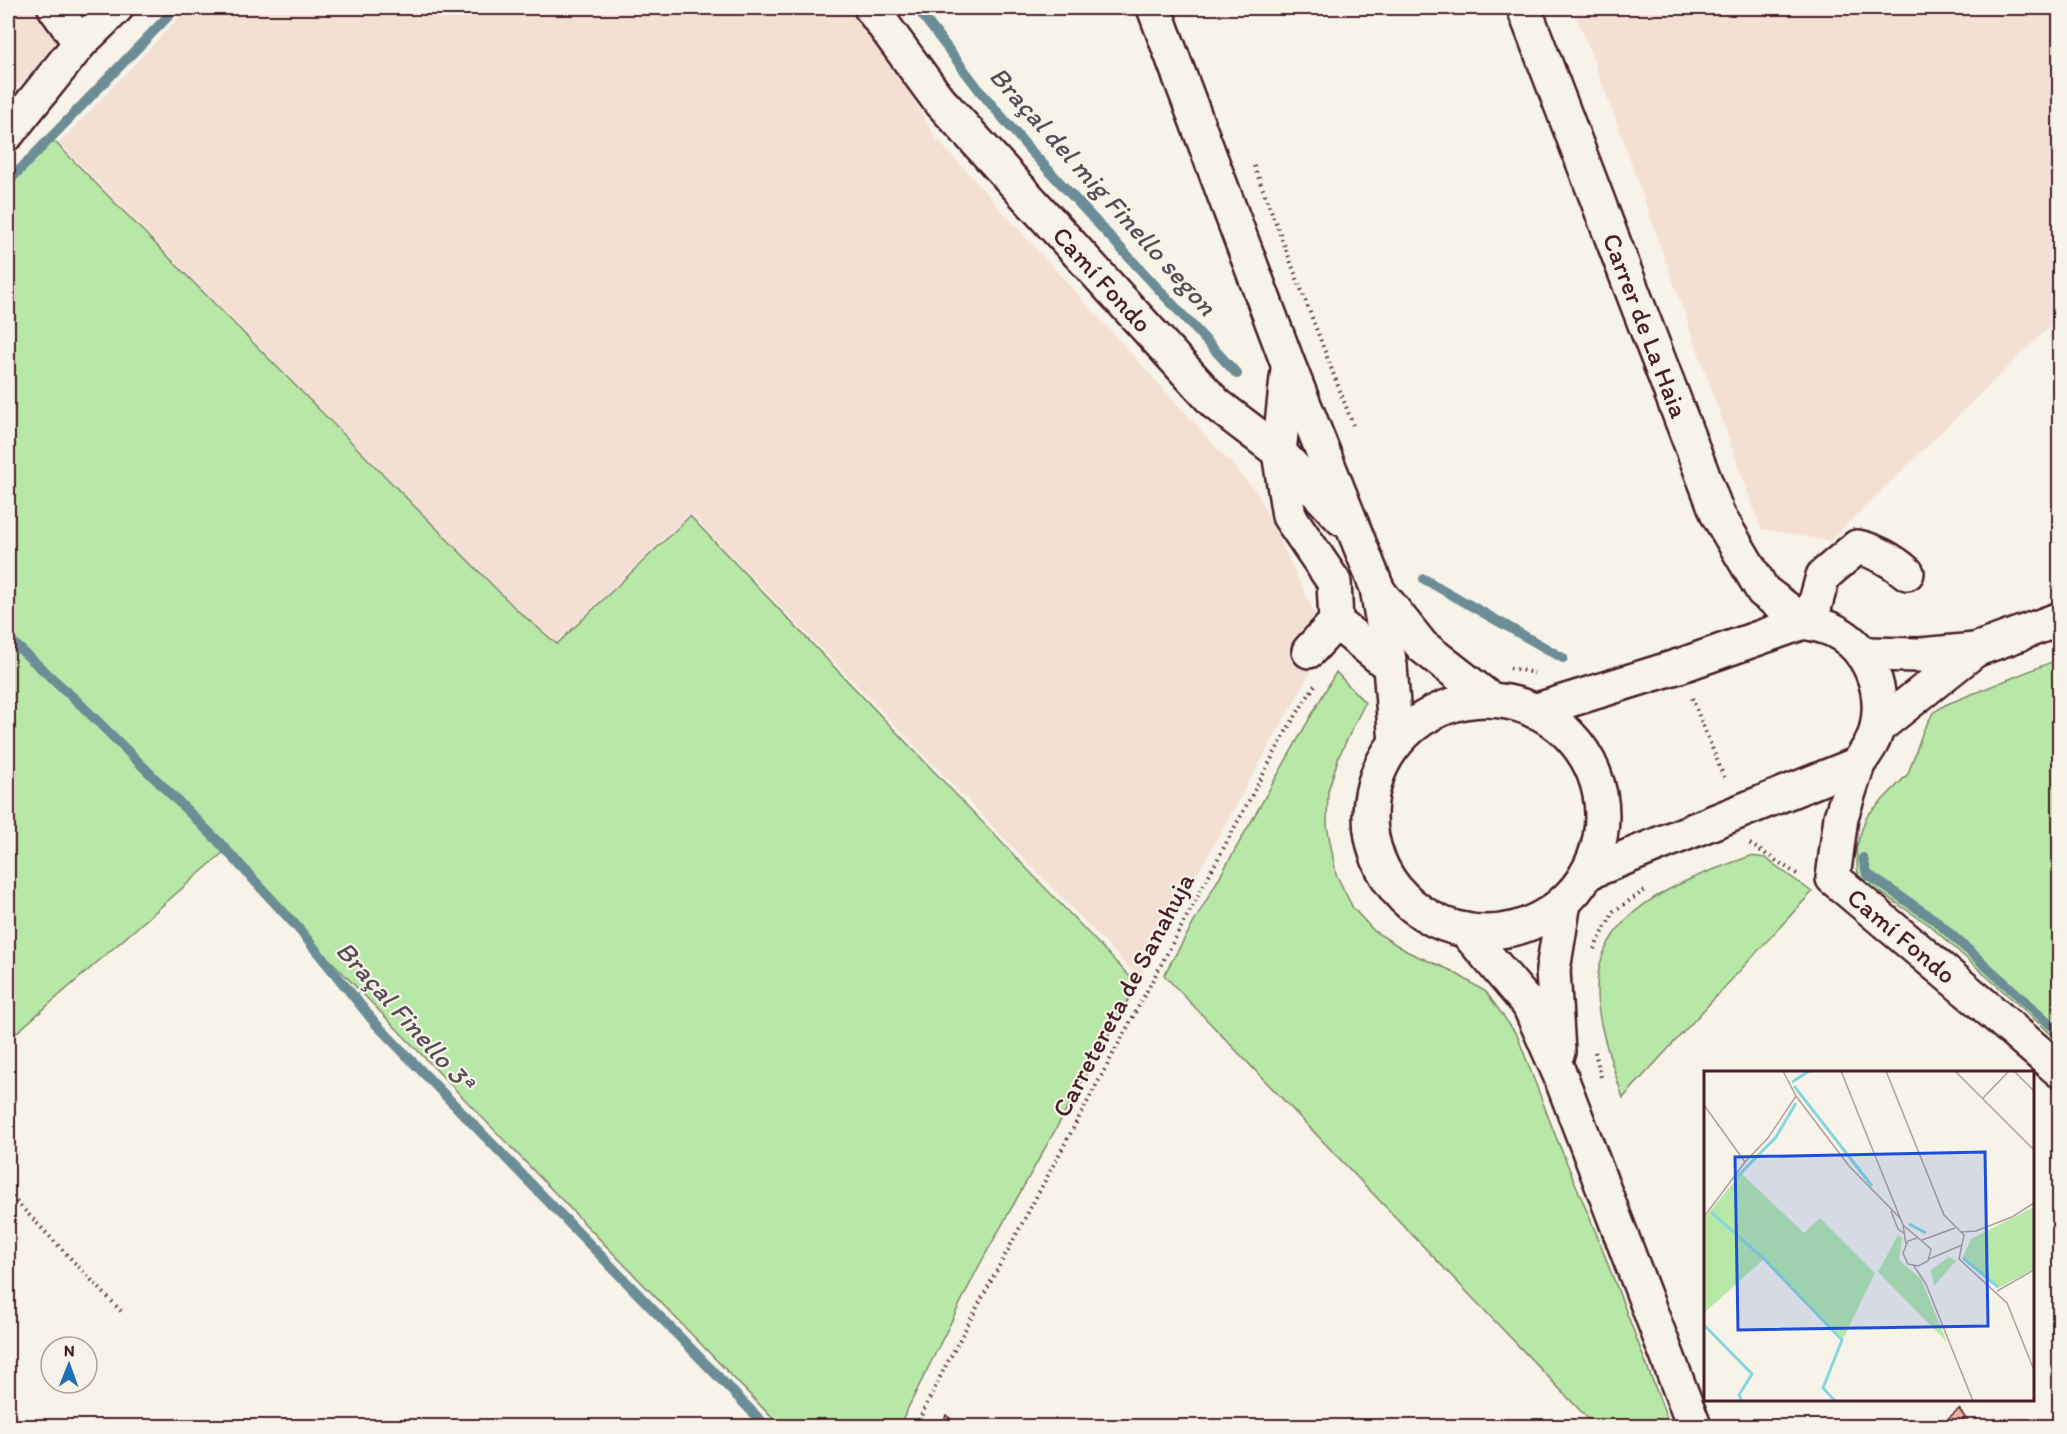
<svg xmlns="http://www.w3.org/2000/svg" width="2067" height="1434" font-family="Itim,sans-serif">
	<rect width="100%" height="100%" fill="#f7f3e8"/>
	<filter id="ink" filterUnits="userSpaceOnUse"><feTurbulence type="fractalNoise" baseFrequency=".0167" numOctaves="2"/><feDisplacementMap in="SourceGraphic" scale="12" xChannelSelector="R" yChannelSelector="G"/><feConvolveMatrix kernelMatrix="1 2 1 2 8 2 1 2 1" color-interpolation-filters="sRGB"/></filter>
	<g filter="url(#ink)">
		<g fill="#f4e0d3">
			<path d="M8 8H89L8 98Z"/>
			<path d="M188 8H849L910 92 935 137 1256 491 1328 641 1139 978 690 513 557 642 518 610 59 143Z"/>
			<path d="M1573 8H2059V317L1830 541 1761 529 1614 115Z"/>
		</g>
		<g fill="#b7e8a7" stroke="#808469" stroke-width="1.5">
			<path d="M48 138 56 143 517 610 557 644 690 516 1137 984 979 1266 899 1426H780L225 851 8 1040V180Z"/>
			<path d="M2059 659V1041L1929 925 1858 877 1856 848 1866 817 1908 774 1923 731 1933 713 1945 705Z"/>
			<path d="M1336 672 1365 703 1339 756 1328 791 1327 825 1336 874 1353 908 1374 931 1408 952 1452 971 1486 992 1517 1035 1556 1137 1596 1233 1670 1426H1595L1164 975Z"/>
			<path d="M1751 856 1765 858 1812 892 1623 1098C1613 1066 1597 1024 1597 991 1595 908 1687 879 1751 856Z"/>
		</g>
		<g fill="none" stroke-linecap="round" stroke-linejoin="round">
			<g stroke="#6d8d96" stroke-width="10">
				<path d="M917 8 980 91 1029 149 1237 374"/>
				<path d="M8 182 176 8"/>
				<path d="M1424 579 1563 658"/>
				<path d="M8 638 77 701 218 841 298 928 375 1023 766 1426"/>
				<path d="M1863 858 1867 874 1935 920 2060 1033"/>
			</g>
		</g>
		<g fill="#ecb5a2" stroke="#4a1f2b" stroke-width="1.5">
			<path d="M1959 1409 1971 1426H1939Z"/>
			<path d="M946 1415 959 1426H942Z"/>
		</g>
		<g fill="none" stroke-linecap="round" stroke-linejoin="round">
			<g stroke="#4a1f2b" stroke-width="38">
				<g id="minor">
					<path d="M55 8 80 43"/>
					<path id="s1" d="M871 8 937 98 1216 404 1279 452 1342 519"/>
					<path d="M1154 8 1288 364 1377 588 1390 666 1396 743"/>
					<path id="s2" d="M1524 8 1718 515 1763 591 1804 622"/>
					<path d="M8 133 80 43 116 8"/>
					<path d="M1288 369 1279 452 1289 516 1334 582 1336 622 1390 666"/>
					<path d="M1379 592 1422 646 1491 700"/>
					<path d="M1810 623 1823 576 1857 547C1877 551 1892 560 1907 573"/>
					<path d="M1309 651 1336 622"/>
					<path d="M1862 654 1921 655 1975 650 2060 619"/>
					<circle cx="1486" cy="816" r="116"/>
					<path d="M1534 711 1679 666 1804 622C1815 624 1825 626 1835 631 1870 649 1885 690 1877 727 1875 741 1866 752 1858 764L1587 873"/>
					<path d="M1877 728 1975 650"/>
					<path id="s3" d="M1858 764 1841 817 1833 878 1984 1005 2060 1071"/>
					<path d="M1465 930 1529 1005 1560 1075 1694 1426"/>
					<path d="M1558 1052 1553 970 1564 902"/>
				</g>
			</g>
			<g stroke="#4a1f2b" stroke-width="4" stroke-dasharray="1.5 4.5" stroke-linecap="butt">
				<path d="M1254 166 1353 425"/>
				<path d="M1510 668 1534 673"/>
				<path d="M1692 698 1725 780"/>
				<path d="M1750 844 1797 874"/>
				<path d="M1594 949 1614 911 1647 889"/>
				<path d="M1595 1052 1601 1077"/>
				<path d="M8 1193 121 1311"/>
				<path d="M916 1426 944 1369 1288 728 1315 685"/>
			</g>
			<use href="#minor" stroke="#f7f3e8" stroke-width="33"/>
		</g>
	</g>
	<g text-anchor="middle" stroke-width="4.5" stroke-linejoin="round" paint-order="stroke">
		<g font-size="26" fill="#4a1f2b" stroke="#f7f3e8">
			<text dy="9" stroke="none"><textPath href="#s1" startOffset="357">Camí Fondo</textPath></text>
			<text dy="9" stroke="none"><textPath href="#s2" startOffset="340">Carrer de La Haia</textPath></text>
			<text dy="9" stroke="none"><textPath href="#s3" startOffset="207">Camí Fondo</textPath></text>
			<text transform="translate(1123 995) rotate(-62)" y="9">Carretereta de Sanahuja</text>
		</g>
		<g font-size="27" font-style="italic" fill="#594d58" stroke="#f7f3e8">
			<text transform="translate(1103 191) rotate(48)" y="9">Braçal del mig Finello segon</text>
			<text transform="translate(405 1016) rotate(48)" y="9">Braçal Finello 3ª</text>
		</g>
	</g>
	<g transform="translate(1704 1071)">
		<rect width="330" height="330" fill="#f7f3e8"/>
		<path d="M37 102 100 162 116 147 171 202 139 268 60 188 0 242V148ZM330 136V198L294 217 258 188 267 168ZM194 164 198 168 195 189 217 208 243 271 174 201ZM245 186 252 190 230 215 227 199Z" fill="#b7e8a7"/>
		<path fill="none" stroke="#85d6dd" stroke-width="3" d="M88 11 105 0M90 15 168 115M33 106 72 66 92 32M7 141 59 187 138 269 119 317 131 330M205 153 222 162M259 187 294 216M0 254 48 303 35 324 38 330"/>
		<path fill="none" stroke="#b29e9c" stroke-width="1.5" d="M79 0 92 25 145 95 196 147M137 0 199 154 202 173M182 0 240 144 260 164 255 188 303 232 330 299M251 0 330 79M310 0 330 20M278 28 305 0M0 34 41 91M187 140 194 158 201 163M0 146 41 91 64 67 92 25M199 154 227 178 224 190 214 195 204 193 199 182 204 170 213 167M258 161 272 160 308 146 330 132M218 169 251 157M225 188 258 174M210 195 222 213 269 330M293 220 330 199"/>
		<path fill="#1d4ed8" fill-opacity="0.15" stroke="#1d4ed8" stroke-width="3" d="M281 81 284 255 34 259 31 86Z"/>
		<rect width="330" height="330" fill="none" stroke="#4a1f2b" stroke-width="3"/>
	</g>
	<rect width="2067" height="1434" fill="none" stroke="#f7f3e8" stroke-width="30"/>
	<rect x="15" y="15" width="2037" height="1404" fill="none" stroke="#4a1f2b" stroke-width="2" filter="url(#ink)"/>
	<g transform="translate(69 1365) rotate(1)"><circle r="28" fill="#f7f3e8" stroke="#b29e9c" stroke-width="1.5"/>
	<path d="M0-4.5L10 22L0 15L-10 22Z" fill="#1f6fb2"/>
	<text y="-9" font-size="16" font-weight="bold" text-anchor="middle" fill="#4a1f2b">N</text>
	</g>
</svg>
